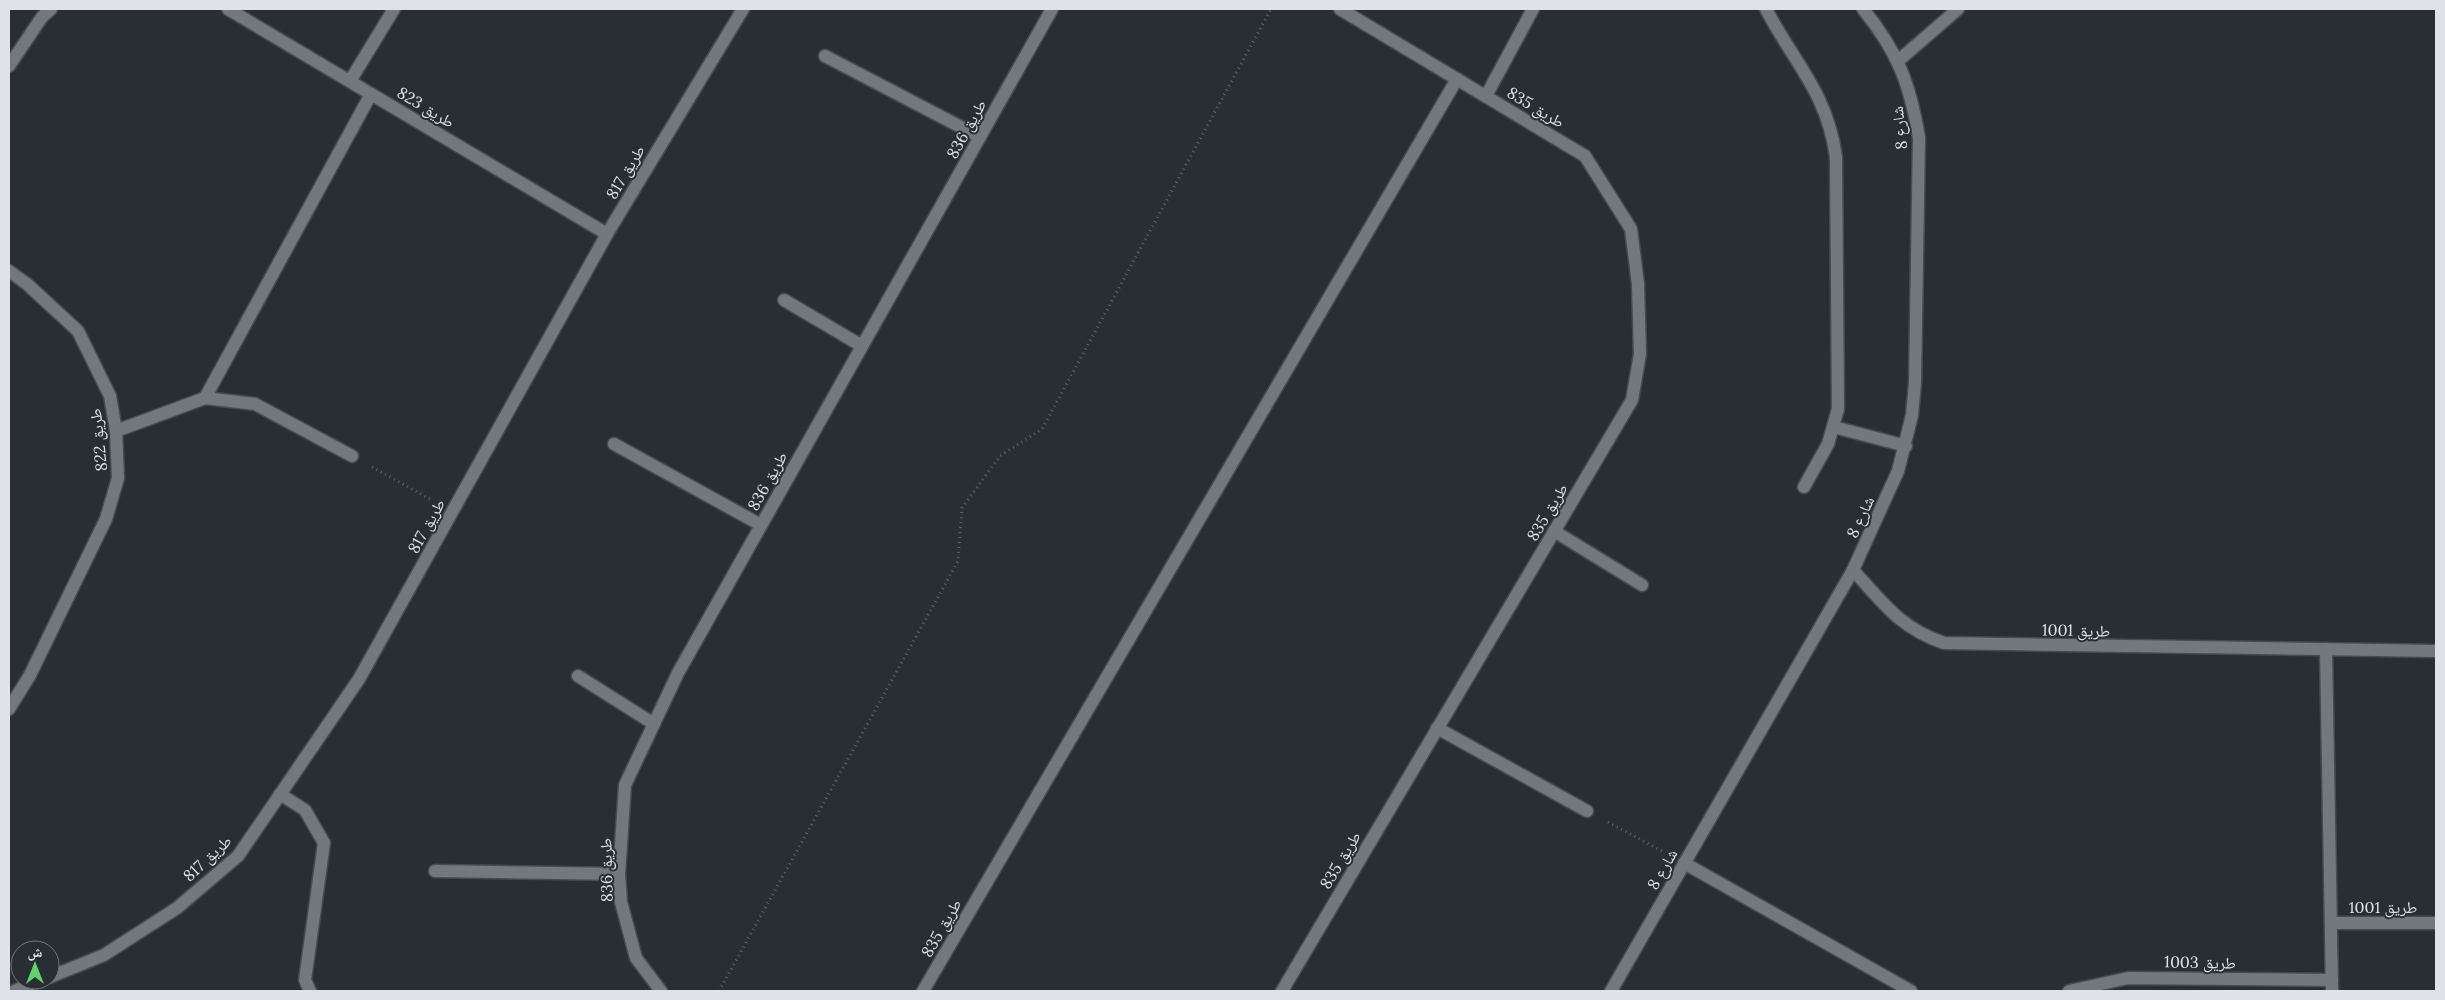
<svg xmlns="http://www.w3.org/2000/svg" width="2445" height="1000" font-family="Lora,'Noto Naskh Arabic',serif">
	<rect width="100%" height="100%" fill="#292e34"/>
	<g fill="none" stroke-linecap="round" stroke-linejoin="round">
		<g stroke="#474b51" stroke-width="15">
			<g id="lane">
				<path d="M1766 9C1794 63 1827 92 1836 157L1838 409 1828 444 1804 487"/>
				<path d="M825 56 980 137"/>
				<path d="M1898 61 1958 9"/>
				<path d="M1486 96 1533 9"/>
				<path d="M784 300 862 346"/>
				<path d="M205 398 371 94"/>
				<path d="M1834 427 1906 446"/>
				<path d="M614 444 761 525"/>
				<path d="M1554 531 1642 585"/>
				<path d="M578 676 654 724"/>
				<path d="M1684 863 1911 991"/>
			</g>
		</g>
		<g stroke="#474b51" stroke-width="15">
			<g id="street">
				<path d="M228 9 607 234"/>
				<path d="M9 66 42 17 51 9"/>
				<path d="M350 81 394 9"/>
				<path d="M9 271 27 284 78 331 110 396 116 431 118 478 106 519 30 675 9 709"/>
				<path d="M116 431 205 398 255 404 352 456"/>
				<path d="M1853 570C1883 603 1900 628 1944 643L2436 651"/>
				<path d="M2326 649 2332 991"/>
				<path d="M1437 728 1587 811"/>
				<path d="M280 794 305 810 324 843 305 980 310 991"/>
				<path d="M435 871 619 874"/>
				<path d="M2331 923H2436"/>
				<path d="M661 991 636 958 621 902 619 874 625 785 678 673 1052 9"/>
				<path d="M923 991 1457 79"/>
				<path d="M1282 991 1632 400 1640 354 1638 284 1631 229 1585 156 1340 9"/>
				<path d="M1611 991 1853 570 1898 471 1912 415 1915 383 1919 138C1910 84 1898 52 1863 9"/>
				<path d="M2069 991 2128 978 2332 980"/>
			</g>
		</g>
		<g stroke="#474b51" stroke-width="15">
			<g id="secondary">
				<path d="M50 977 104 955 177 908 238 856 359 679 607 234 743 9"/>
				<path d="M14 991 42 980"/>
			</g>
		</g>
		<g stroke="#61656b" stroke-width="3" stroke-dasharray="1 4" stroke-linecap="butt">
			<path d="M372 467 430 499"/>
			<path d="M1608 822 1664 852"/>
			<path d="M719 991 958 561 962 508 1000 456 1042 429 1271 9"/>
		</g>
		<use href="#lane" stroke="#72787e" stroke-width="12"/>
		<use href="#street" stroke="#72787e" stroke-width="12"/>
		<use href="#secondary" stroke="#72787e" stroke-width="12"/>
	</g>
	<g text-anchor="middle" stroke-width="4" stroke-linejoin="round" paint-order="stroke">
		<g font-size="16" fill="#dfe2e6" stroke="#292e34">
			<text transform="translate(426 107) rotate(31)" y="6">طريق 823</text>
			<text transform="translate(1536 107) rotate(31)" y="6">طريق 835</text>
			<text transform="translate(1899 128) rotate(-96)" y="6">شارع 8</text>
			<text transform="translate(966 129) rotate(-61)" y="6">طريق 836</text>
			<text transform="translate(625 172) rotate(-59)" y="6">طريق 817</text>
			<text transform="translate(98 440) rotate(-96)" y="6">طريق 822</text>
			<text transform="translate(767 481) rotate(-61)" y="6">طريق 836</text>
			<text transform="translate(1547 512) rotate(-59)" y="6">طريق 835</text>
			<text transform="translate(1860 517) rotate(-65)" y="6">شارع 8</text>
			<text transform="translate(426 526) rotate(-61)" y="6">طريق 817</text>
			<text transform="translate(2076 630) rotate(1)" y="6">طريق 1001</text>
			<text transform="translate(207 858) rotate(-43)" y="6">طريق 817</text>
			<text transform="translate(1340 860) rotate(-59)" y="6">طريق 835</text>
			<text transform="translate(1662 869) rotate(-60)" y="6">شارع 8</text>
			<text transform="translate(606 870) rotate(-91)" y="6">طريق 836</text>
			<text x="2383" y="913">طريق 1001</text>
			<text transform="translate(941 928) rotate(-60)" y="6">طريق 835</text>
			<text transform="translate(2200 962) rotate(1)" y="6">طريق 1003</text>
		</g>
	</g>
	<rect width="2445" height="1000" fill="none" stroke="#dfe2e6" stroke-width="20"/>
	<g transform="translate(35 965)"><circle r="24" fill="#292e34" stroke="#72767b"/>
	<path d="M0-4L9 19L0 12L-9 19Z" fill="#5ed56c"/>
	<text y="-8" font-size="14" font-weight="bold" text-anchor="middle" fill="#dfe2e6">ش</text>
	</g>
</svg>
